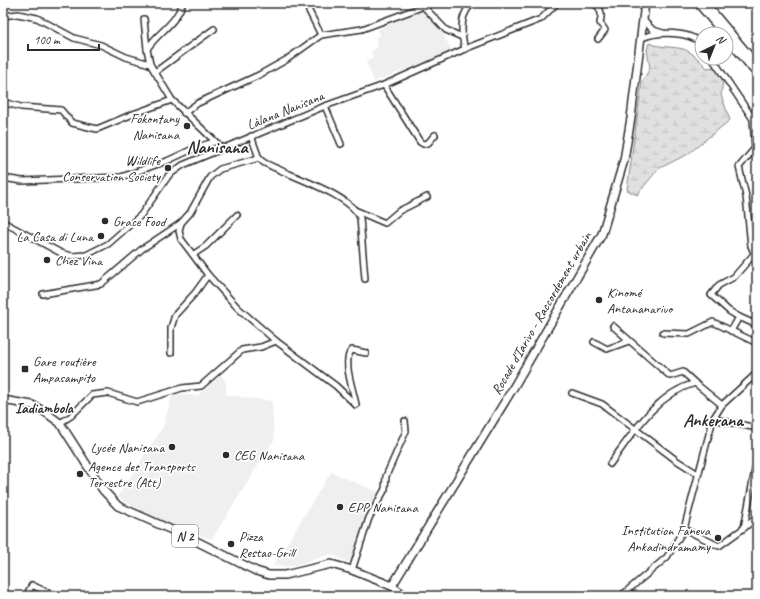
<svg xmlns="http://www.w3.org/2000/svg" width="760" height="599" font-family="Caveat,sans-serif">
	<defs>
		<pattern id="wetland-marsh" width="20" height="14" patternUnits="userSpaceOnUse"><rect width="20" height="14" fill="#e0e0e0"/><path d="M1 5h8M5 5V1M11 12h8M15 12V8" fill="none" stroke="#c0c0c0"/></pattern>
	</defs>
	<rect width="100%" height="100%" fill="#fff"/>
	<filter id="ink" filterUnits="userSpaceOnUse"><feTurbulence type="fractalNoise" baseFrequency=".025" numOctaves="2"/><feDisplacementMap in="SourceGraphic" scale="8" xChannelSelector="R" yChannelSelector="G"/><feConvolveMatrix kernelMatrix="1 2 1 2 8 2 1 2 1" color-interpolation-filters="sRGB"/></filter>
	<g filter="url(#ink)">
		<g fill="#efefef">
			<path d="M424 10 439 26 452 51 374 82 366 62 373 58 371 52 378 47 375 38 380 35 378 29Z"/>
			<path d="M221 375 226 382V395L272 401 274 440 212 539 170 526 117 497 163 427 173 393 197 396Z"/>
			<path d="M331 472 378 492 364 522 350 563 331 554 292 566H273Z"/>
		</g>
		<path fill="url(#wetland-marsh)" stroke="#868686" d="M649 43C660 48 671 46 683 49 693 52 700 61 707 68L715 67 723 80 721 95 730 120 688 154 658 169 637 195 627 190 642 82 650 68 647 50Z"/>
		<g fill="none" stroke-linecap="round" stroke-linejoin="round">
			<g stroke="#2b2b2b" stroke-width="8">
				<g id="minor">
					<path d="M305 3 321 35"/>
					<path d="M423 3 425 8 446 30 462 37"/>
					<path d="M594 3C602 9 602 15 600 23L605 30 598 39"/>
					<path d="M3 16 18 14 37 18 74 38 101 45 126 57 150 64 172 100 222 148"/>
					<path d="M144 19 147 49"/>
					<path d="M644 21 653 30 663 33"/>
					<path d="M642 38C658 31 690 31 702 44"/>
					<path d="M465 49C461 34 459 14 473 3"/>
					<path d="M712 58 753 119 755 148 739 167 746 196 751 246 757 259"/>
					<path d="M150 64 147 49C159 31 174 26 183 3"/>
					<path d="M155 72 214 29"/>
					<path d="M384 85 420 142 423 144 428 143 435 135"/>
					<path d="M3 102 21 107 61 110 72 123 97 129 133 114 172 100"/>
					<path d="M325 106 341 144"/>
					<path d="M184 113 198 103 259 75 286 60 321 35 362 29 419 8 421 6 418 3"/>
					<path d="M251 136 259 158 263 162C286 175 351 194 360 218L365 279"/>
					<path d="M259 158 220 169 210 177 190 213 181 223 179 231 181 239 208 275 238 308 276 341 336 386 356 405"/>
					<path d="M3 178 22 181 121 177 167 161 197 147 214 142"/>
					<path d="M357 211 385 223 399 211 427 197"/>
					<path d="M3 222 61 253 72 256 86 255 108 244 141 215 169 175 183 165 325 106 384 85 467 48 541 19 557 3"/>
					<path d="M194 254 206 246 237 215"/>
					<path d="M43 294 101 284 142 249 181 223"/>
					<path d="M739 317 729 311 711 295 719 285 734 277 754 254"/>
					<path d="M613 326 670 376 683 372 695 383"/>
					<path d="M731 331 739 317 757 325"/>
					<path d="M663 333 689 334 713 322 757 343"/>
					<path d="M594 342 607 349 629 341"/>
					<path d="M171 353V328L175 315 195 293 208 275"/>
					<path d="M572 393 602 404 676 460 698 474"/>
					<path d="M356 405C354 391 341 360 352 350L366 353"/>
					<path d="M713 419 757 428"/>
					<path d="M60 423 71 416 92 395 108 393 137 402 182 388 201 386 242 350 261 347 276 341"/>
					<path d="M610 464C633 433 656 394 695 383L722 405"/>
					<path d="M744 528 757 517"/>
					<path d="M684 529 719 546 744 528 757 459"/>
					<path d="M352 570 369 518 385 489 386 476 406 431 405 421"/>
					<path d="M26 596 32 585 55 596"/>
					<path d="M621 596 667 557 684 529 713 419 722 405 757 373"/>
				</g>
			</g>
			<g stroke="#2b2b2b" stroke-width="10">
				<g id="major">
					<path d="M698 3 724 34"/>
					<path d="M705 3 757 65"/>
					<path d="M726 36 757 74"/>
					<path d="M3 400 32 405 45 412 60 423 103 490 118 506 194 540 256 571 269 575H285L331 564 352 570 392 586 405 596"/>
					<path d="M392 586 512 390 602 234 624 160 631 118 645 3"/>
				</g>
			</g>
			<use href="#minor" stroke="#fff" stroke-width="5"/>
			<use href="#major" stroke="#fff" stroke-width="7"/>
		</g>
	</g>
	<g fill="#2b2b2b" stroke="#fff" stroke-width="1.5">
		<circle cx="187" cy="126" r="4"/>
		<circle cx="168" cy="168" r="4"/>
		<circle cx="105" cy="221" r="4"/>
		<circle cx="101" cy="236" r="4"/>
		<circle cx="47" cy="260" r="4"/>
		<circle cx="599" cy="300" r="4"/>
		<rect x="21" y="365" width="8" height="8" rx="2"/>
		<circle cx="172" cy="447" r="4"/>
		<circle cx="226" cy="455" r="4"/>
		<circle cx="80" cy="474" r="4"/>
		<circle cx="340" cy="507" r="4"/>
		<circle cx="718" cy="538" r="4"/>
		<circle cx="231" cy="544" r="4"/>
	</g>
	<g text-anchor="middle" stroke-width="3.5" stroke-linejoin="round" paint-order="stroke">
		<rect fill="#fff" stroke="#6b6b6b" stroke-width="1" x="172" y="525" width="26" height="22" rx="3"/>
		<g font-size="13" font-weight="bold" fill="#2b2b2b">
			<text x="185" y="541">N 2</text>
		</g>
		<g font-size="14" fill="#2b2b2b" stroke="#fff">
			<text transform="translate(285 110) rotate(-22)" y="5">Làlana Nanisana</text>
			<text transform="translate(541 313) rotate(-60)" y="5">Rocade d'Iarivo - Raccordement urbain</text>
		</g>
		<g font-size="14" fill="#2b2b2b" stroke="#fff" text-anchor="start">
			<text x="179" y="123" text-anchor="end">Fokontany<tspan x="179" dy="16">Nanisana</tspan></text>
			<text x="160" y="165" text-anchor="end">Wildlife<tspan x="160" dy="16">Conservation Society</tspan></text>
			<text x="113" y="226">Grace Food</text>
			<text x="93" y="241" text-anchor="end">La Casa di Luna</text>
			<text x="55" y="265">Chez Vina</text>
			<text x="607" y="297">Kinomé<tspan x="607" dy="16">Antananarivo</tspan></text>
			<text x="33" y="366">Gare routière<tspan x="33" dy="16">Ampasampito</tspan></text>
			<text x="164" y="452" text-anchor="end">Lycée Nanisana</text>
			<text x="234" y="460">CEG Nanisana</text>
			<text x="88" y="471">Agence des Transports<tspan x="88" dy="16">Terrestre (Att)</tspan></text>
			<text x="348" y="512">EPP Nanisana</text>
			<text x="710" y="535" text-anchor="end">Institution Faneva<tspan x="710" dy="16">Ankadindramamy</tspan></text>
			<text x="239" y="541">Pizza<tspan x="239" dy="16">Restao-Grill</tspan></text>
		</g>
		<g font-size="15" font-weight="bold" fill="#2b2b2b" stroke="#fff">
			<text x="44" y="413">Iadiambola</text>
		</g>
		<g font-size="18" font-weight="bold" fill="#2b2b2b" stroke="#fff">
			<text x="217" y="153">Nanisana</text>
			<text x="713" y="426">Ankerana</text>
		</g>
	</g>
	<rect width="760" height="599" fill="none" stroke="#fff" stroke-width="16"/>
	<rect x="8" y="8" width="744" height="583" fill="none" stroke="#2b2b2b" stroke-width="1.5" filter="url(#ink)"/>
	<g transform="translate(714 46) rotate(43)"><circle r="19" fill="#ffffff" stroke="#aaaaaa"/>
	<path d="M0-3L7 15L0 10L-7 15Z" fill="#2b2b2b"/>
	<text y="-6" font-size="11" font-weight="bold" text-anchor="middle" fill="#2b2b2b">N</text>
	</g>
	<path d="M28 44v6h71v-6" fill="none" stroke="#2b2b2b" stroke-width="2"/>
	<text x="34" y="44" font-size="12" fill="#2b2b2b" stroke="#ffffff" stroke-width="3" paint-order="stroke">100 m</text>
</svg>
